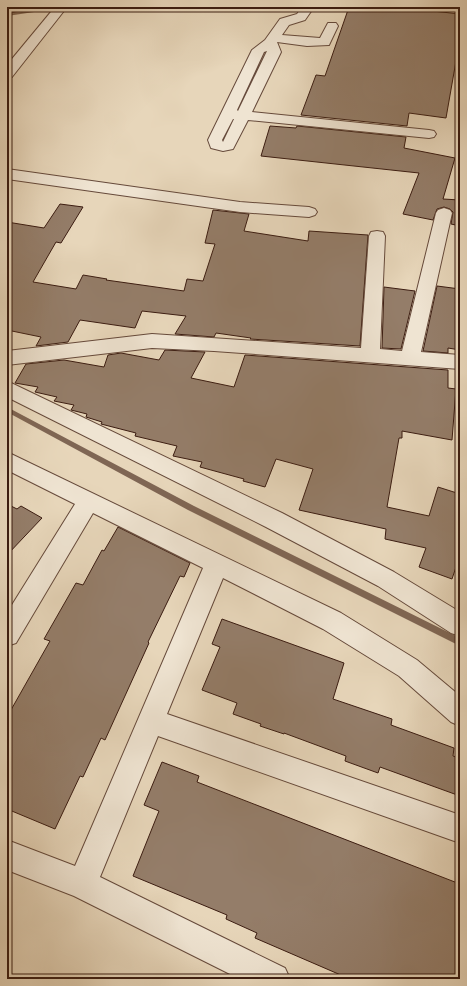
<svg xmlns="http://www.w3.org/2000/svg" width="467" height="986" font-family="'Old Standard TT',serif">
	<rect width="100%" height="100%" fill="#e7d6ba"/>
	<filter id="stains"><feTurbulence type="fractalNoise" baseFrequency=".005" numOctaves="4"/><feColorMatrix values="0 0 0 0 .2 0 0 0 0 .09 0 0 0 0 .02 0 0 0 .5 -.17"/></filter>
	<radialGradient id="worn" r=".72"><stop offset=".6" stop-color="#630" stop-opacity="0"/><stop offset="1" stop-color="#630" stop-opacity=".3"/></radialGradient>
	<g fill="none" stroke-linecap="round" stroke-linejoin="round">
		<g fill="#7f6654" fill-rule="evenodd">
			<path d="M57 7H68L7 16V14Z"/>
			<path d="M7 407 194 506 460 638V646L188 510 7 412Z"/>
		</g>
	</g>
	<g fill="#947d69" stroke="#3b1c11">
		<path d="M349 7H396L460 14V61H456L446 118 409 113 407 126 301 115 316 75 325 76Z"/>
		<path d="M270 126 296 128 297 126 406 137 404 148 455 158 443 199 460 200V226L451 224 453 212 450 209 444 207 437 209 433 220 403 214 419 173 261 156Z"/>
		<path d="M60 204 83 207 61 243 56 242 33 282 76 289 83 275 107 279 106 280 184 291 187 279 203 281 215 244 205 243 213 210 249 214 244 231 308 241 309 231 368 235 360 346 250 339 251 338 216 333 214 337 175 334 186 316 142 311 135 328 80 320 68 342 36 346 41 337 7 330V222L44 228Z"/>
		<path d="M437 286 460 289V350L448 348V353L423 351Z"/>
		<path d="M384 287 415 291 401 349 382 348Z"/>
		<path d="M165 350 205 352 191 378 234 387 245 355 448 370V388L456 389 452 440 402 431V438H399L387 507 429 516 438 487 460 494V555L452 579 419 567 426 548 385 539 386 529 299 510 313 469 276 459 265 487 243 481 244 479 200 467 202 462 173 456 177 446 135 436 136 433 101 424 102 422 86 417 87 414 71 410 74 405 54 401 57 397 35 392 38 387 15 383 26 364 64 360 104 367 108 355 121 353 159 360Z"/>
		<path d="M7 504 17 509 21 506 42 518 7 555Z"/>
		<path d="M118 527 190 563 184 577 180 576 148 642 149 643 105 740 101 738 83 777 80 776 55 829 7 809V717L50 641 44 639 76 583 83 585 102 550 104 551Z"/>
		<path d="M222 619 344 663 333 699 392 719 391 725 454 748 453 756 460 758V796L380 767 378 773 345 761 346 756 284 733V734L260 726 261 724 233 714 237 703 202 690 220 647 212 644Z"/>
		<path d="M162 762 199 776 197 782 460 884V979H350L255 938 257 933 226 919 227 915 133 876 159 811 144 805Z"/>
	</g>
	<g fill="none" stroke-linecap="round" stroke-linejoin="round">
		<g stroke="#664a3b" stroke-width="2">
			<g id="minor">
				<path d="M7 7H28L26 10 7 13Z"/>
				<path d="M55 7H67L12 77 7 78V65Z"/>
				<path d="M302 7H314L305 20 289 25 282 35 320 38 328 23H336L338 26 329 45 307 46 277 42 281 52 252 112 429 130 434 131 436 134 434 137 429 138 248 120 233 149 223 151 211 148 208 140 252 50 265 40 280 19 297 14ZM267 51 238 111 237 110 264 52ZM233 119H234L223 142 222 140Z"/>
				<path d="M7 169 240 202 309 207 315 209 317 212 315 215 309 217 240 212 7 179Z"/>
				<path d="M444 208 450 210 452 213 421 352 460 355V369L214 351 152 348 7 365V351L152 334 361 348 369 236 371 232 377 231 383 232 385 236 380 349 402 351 436 213 438 210Z"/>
				<path d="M7 381 282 513 394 572 460 612V636L451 633 378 586 266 527 7 397Z"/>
				<path d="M7 452 341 613 417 660 460 696V726L451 722 399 676 323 629 223 578 167 714 460 815V843L158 736 100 877 285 968 290 979H240L74 896 7 870V840L75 866 203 568 93 513 16 643 7 646V613L75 504 7 470Z"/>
			</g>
		</g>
		<use href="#minor" fill="#efe4d2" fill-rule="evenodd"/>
	</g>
	<rect width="467" height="986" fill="none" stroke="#e7d6ba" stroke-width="24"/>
	<rect x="8" y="8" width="451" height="970" fill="none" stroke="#3b1c11" stroke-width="2"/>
	<rect x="12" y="12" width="443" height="962" fill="none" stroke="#3b1c11"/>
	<rect width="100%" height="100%" filter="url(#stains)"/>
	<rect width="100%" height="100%" fill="url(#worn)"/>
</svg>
